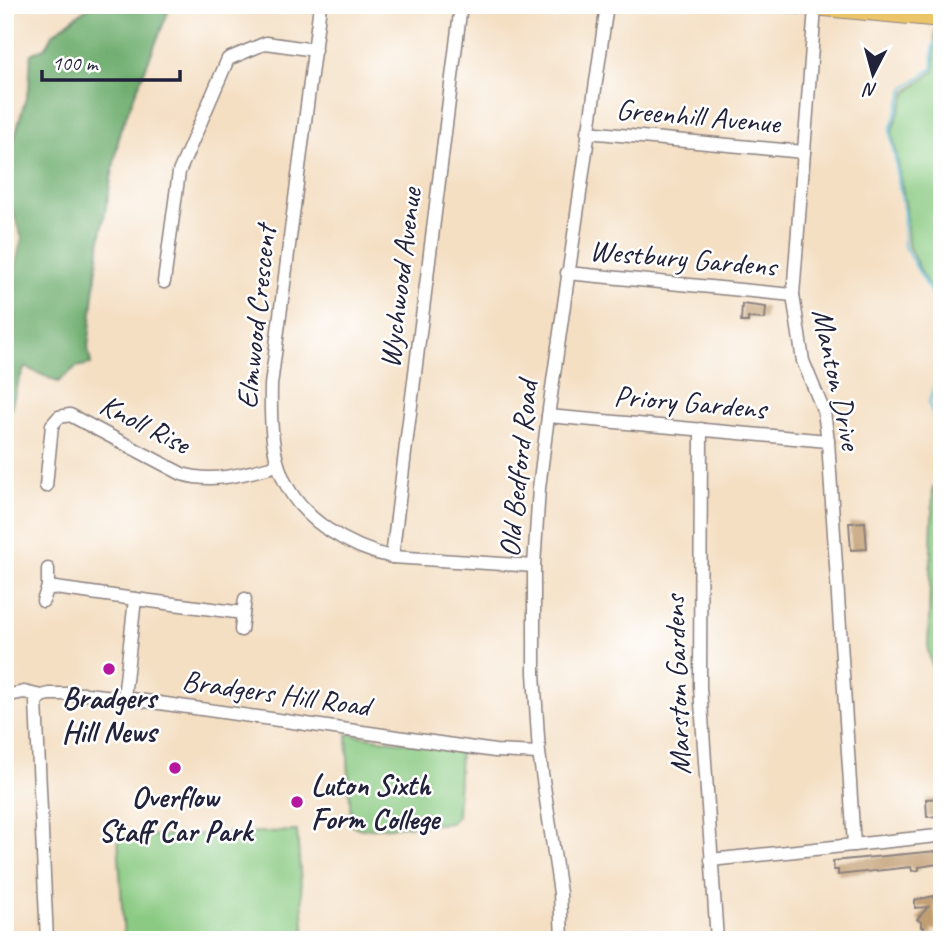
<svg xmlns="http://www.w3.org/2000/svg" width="947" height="945" font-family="Caveat,sans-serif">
	<rect width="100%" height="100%" fill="#fff"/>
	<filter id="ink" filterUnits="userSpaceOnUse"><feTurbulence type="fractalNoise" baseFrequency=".0143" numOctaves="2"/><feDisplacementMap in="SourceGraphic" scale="14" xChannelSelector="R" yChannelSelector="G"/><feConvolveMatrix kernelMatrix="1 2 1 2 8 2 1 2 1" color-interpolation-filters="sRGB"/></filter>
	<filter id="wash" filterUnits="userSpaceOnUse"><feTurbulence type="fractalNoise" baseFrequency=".00686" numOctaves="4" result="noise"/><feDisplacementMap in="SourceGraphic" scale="28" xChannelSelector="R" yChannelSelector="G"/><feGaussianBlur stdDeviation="1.57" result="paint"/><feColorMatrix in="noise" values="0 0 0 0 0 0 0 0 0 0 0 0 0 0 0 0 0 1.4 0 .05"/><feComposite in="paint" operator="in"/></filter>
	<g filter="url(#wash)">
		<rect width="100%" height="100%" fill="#f4dfc3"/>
		<g fill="#8aca82" stroke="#56765e" stroke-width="2">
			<path d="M935 31H942V314L908 246 906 208 892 131 907 92 934 71Z"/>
			<path d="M933 487 942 497V701L928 651Z"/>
			<path d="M347 734 460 751 457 816 450 823 361 829 351 825Z"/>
			<path d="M297 831 305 940H124L118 837Z"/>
		</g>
		<path fill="#6fae70" stroke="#486856" stroke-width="2" d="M91 5H171L120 131 100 240 88 348 91 364 76 367 58 382 25 367 17 385 5 430V307L22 238 10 203 5 202V171L29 87 31 54 46 47 53 34Z"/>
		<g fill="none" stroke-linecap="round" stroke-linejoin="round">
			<g stroke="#58bed6" stroke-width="2.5">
				<path d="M942 37 933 46V68L905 88 890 130 904 213V246L935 300 942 318"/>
				<path d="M942 362 929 403 942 439"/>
				<path d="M942 500 939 507 942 512"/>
			</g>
		</g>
		<g id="blocks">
			<g fill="#c19e72">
				<path d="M742 304 766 307 765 319 748 318V322H741Z"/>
				<path d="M865 522 867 549 851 550 849 523Z"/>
				<path d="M940 798 942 816 927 817 926 799Z"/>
				<path d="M936 851 938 864 919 867V870L912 871 911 867 838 875V870H834L833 861Z"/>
				<path d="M934 896 937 930H932L933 934 925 935 924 927H921V922L917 919 928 907 915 908V900Z"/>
			</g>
		</g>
	</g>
	<g filter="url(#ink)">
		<use href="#blocks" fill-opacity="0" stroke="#8b807f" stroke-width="2"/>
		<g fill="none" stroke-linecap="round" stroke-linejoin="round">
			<g stroke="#8b807f" stroke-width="15">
				<g id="minor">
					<path d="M320 5 271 385C270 445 273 492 327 529 347 542 368 552 392 557L534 566"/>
					<path d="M815 8 793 295 803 361 824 412 828 441 854 845"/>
					<path d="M587 132 804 152"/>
					<path d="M567 273 793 295"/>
					<path d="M164 282 179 172 228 59 266 43 315 50"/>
					<path d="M548 416 828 441"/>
					<path d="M701 429 700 687 717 940"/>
					<path d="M46 486 52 425 59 417 70 415 182 474C214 484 247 473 278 465"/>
					<path d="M392 557 461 5"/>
					<path d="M48 587 135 599"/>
					<path d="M43 601 48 587V569"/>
					<path d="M241 630 245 599"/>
					<path d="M5 696 24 692 41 696 49 694H86L124 698 495 751 539 753"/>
					<path d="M41 696 36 702 47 940"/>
					<path d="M124 698 135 599 243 613"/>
					<path d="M711 860 937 836 942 838"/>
					<path d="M562 940 560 893 539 753 534 673V566L539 488 548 416 607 5"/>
				</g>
			</g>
			<g stroke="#8b807f" stroke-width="18">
				<path id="major" d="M792 5 942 19"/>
			</g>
			<use href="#minor" stroke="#fff" stroke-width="12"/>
			<use href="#major" stroke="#edc569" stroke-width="16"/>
		</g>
	</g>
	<g fill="#b5179e" stroke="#fff" stroke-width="2.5">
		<circle cx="109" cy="669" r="7"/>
		<circle cx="175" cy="768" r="7"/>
		<circle cx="297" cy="802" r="7"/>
	</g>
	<g text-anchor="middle" stroke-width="5" stroke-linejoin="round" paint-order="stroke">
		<g font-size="30" fill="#22223b" stroke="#fff">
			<text transform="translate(698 116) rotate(5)" y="10">Greenhill Avenue</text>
			<text transform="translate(683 258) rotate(5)" y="10">Westbury Gardens</text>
			<text transform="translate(400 278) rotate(-83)" y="10">Wychwood Avenue</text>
			<text transform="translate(256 317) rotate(-84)" y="10">Elmwood Crescent</text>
			<text transform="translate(837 379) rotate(78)" y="10">Manton Drive</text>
			<text transform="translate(690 402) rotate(5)" y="10">Priory Gardens</text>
			<text transform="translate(145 424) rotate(27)" y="10">Knoll Rise</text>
			<text transform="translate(518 469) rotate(-84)" y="10">Old Bedford Road</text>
			<text transform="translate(677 685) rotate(-92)" y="10">Marston Gardens</text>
			<text transform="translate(276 693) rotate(8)" y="10">Bradgers Hill Road</text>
		</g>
		<g font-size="30" font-weight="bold" fill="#22223b" stroke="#fff">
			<text x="109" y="708">Bradgers<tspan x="109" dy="34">Hill News</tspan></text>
			<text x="311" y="795" text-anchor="start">Luton Sixth<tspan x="311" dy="34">Form College</tspan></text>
			<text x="175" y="807">Overflow<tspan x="175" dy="34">Staff Car Park</tspan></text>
		</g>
	</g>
	<rect width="947" height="945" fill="none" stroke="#fff" stroke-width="28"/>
	<g transform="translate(873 74) rotate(186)" stroke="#ffffff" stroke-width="5" paint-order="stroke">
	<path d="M0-5L12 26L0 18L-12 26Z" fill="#22223b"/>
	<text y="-10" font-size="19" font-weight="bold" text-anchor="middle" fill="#22223b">N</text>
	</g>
	<path d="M42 70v10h138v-10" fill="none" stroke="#22223b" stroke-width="3.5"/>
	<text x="52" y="70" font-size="21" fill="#22223b" stroke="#ffffff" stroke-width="5" paint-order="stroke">100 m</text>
</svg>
